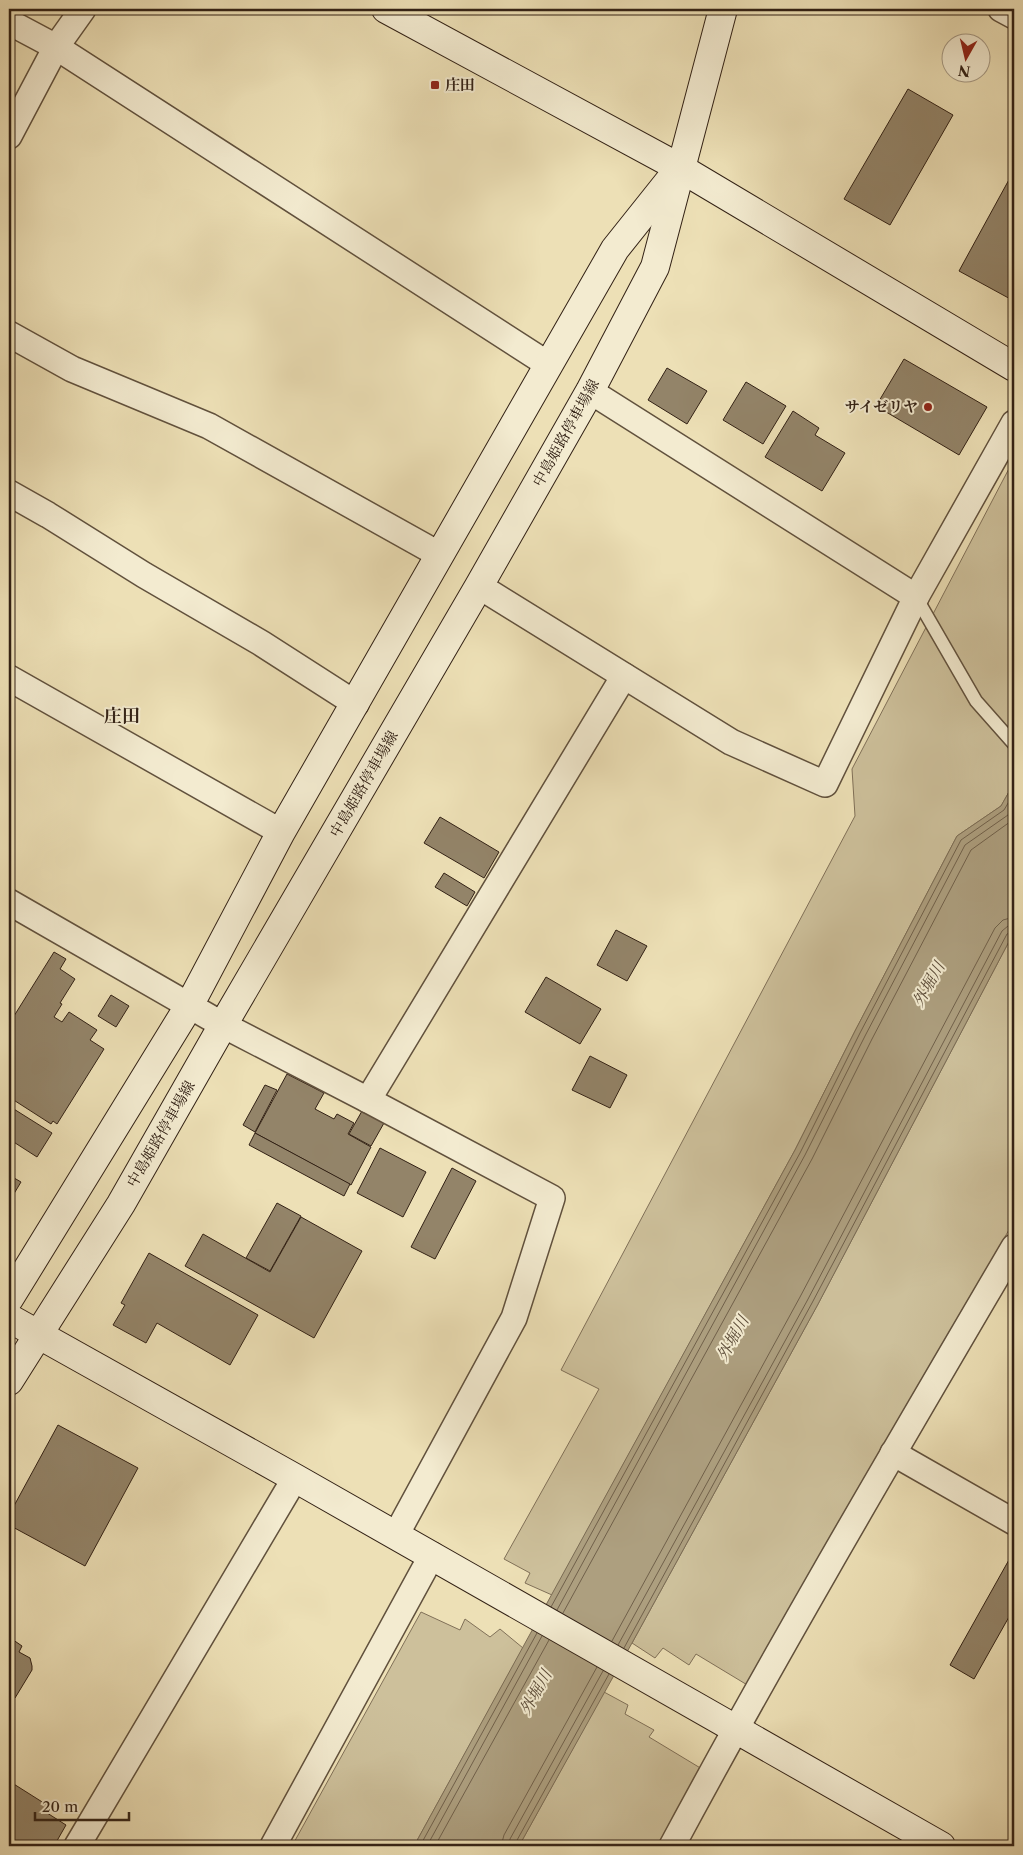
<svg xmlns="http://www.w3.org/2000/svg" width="1023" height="1855" font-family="'Libre Caslon Text','Noto Serif JP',serif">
	<rect width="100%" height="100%" fill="#ede0b6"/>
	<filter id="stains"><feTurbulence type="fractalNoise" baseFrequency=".004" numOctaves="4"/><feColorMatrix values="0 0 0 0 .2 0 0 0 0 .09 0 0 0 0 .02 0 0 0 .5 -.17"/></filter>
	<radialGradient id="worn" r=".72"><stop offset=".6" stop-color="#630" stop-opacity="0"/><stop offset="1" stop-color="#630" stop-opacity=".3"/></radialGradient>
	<g fill="#cdc09b" stroke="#807058">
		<path d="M1014 459V783L1001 806 957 836 855 1031 795 1150 552 1595 525 1583 530 1573 504 1559 599 1389 561 1370 855 816 852 769Z"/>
		<path d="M1014 932V1221L749 1686 696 1654 689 1665 663 1648 655 1658 632 1643 817 1306Z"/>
		<path d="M421 1612 460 1630 465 1619 490 1637 500 1629 523 1648 414 1846H292Z"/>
		<path d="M604 1692 628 1705 625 1714 654 1730 649 1737 702 1769 658 1846H519Z"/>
	</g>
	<path fill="#ad9f7f" stroke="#7c6d55" d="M1014 783V932L817 1306 632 1643 519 1846H414L795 1150 855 1031 957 836 1001 806Z"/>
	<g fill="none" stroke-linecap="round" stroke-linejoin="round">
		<g stroke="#70604a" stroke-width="1">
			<path d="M551 1607 800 1153 860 1033 961 840 1004 810 1014 793"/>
			<path d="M557 1610 805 1155 865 1036 965 845 1008 815 1014 805"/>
			<path d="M563 1613 812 1159 872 1039 971 850 1014 819"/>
			<path d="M612 1641 800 1297 995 928 1003 920 1014 917"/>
			<path d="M618 1645 807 1301 1002 931 1008 926 1014 925"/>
			<path d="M624 1648 812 1303 1007 934 1014 931"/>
			<path d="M420 1846 537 1633"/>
			<path d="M427 1846 542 1636"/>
			<path d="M435 1846 549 1640"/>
			<path d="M501 1846 504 1835 597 1667"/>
			<path d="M509 1846 510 1839 603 1671"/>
			<path d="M515 1846 516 1842 609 1674"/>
		</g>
	</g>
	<g fill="#938469" stroke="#322115">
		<path d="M908 89 953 115 890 225 844 199Z"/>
		<path d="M1011 176 1014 178V301L959 271Z"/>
		<path d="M904 359 987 407 959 455 876 406Z"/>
		<path d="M667 368 707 391 687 424 648 400Z"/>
		<path d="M746 382 786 406 763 444 723 420Z"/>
		<path d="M793 411 819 428 815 435 845 453 822 491 765 457Z"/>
		<path d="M440 817 499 852 484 878 424 843Z"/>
		<path d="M444 873 475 892 467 906 435 887Z"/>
		<path d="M616 930 647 946 627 981 597 965Z"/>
		<path d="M54 952 66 959 60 969 75 979 60 1003 62 1004 54 1017 62 1022 69 1012 97 1030 90 1040 104 1049 57 1124 53 1121 51 1124 9 1097V1024Z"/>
		<path d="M546 977 601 1009 580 1044 525 1012Z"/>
		<path d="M111 995 129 1006 116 1027 98 1016Z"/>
		<path d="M590 1056 627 1075 610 1108 572 1090Z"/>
		<path d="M287 1074 324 1093 315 1109 334 1119 337 1114 354 1123 348 1134 371 1147 351 1185 255 1133Z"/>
		<path d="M265 1085 277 1090 255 1132 243 1125Z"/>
		<path d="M9 1106 52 1133 37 1157 9 1139Z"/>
		<path d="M362 1111 384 1123 371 1146 349 1134Z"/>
		<path d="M255 1133 350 1184 344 1196 249 1145Z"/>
		<path d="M380 1148 426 1172 403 1217 357 1193Z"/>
		<path d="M452 1168 476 1181 435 1259 411 1247Z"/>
		<path d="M9 1175 21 1182 9 1202Z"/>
		<path d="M277 1203 301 1216 270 1271 246 1258Z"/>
		<path d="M301 1217 362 1251 314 1338 185 1266 203 1234 270 1272Z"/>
		<path d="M149 1253 258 1315 230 1365 157 1323 146 1343 113 1325 125 1305 121 1303Z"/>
		<path d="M58 1425 138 1468 85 1566 9 1525V1515Z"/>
		<path d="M1010 1558 1014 1560V1608L974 1679 950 1665Z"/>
		<path d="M9 1637 22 1646 19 1652 30 1658 32 1666V1670L15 1698 9 1694Z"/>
		<path d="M9 1781 47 1805 44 1811 66 1825 54 1846H9Z"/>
	</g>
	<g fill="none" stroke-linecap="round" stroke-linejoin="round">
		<g stroke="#61513d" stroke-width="15">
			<path id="lane" d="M916 597 976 701 1014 744"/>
		</g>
		<g stroke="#61513d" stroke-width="28">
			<g id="street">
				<path d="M1001 9 1014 16"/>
				<path d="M9 22 56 47 549 365"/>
				<path d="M9 136 56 47 83 9"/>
				<path d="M9 334 72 369 209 426 440 555"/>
				<path d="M590 391 916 597"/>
				<path d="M9 493 48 515 144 575 261 643 356 704"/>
				<path d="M479 586 731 742 825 784 916 597 1014 423"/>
				<path d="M9 678 281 832"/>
				<path d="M9 902 223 1025 368 1100 552 1198 514 1318 396 1535"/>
				<path d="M368 1100 624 676"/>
				<path d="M893 1453 1014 1522"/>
				<path d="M77 1846 295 1478"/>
				<path d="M273 1846 432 1555"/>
				<path d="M672 1846C781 1643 898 1445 1014 1247"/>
			</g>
		</g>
		<g stroke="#322115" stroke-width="30">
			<g id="secondary">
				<path d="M386 9 680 168 1014 367"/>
				<path d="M9 1299 189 1006 281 832 615 249 674 175"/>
				<path d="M9 1318 295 1478 941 1846"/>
				<path d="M9 1381 121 1204 223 1025 479 586 590 391 655 267 723 9"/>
			</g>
		</g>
		<use href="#lane" stroke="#f3ebd0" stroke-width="12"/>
		<use href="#street" stroke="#f3ebd0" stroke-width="25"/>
		<use href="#secondary" stroke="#f3ebd0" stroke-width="28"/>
	</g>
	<g fill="#8f2418" stroke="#f3ebd0" stroke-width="2">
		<rect x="430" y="80" width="10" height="10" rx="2.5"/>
		<circle cx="928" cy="407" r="5"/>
	</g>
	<g text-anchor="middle" stroke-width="4" stroke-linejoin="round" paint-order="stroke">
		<g font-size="15" font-weight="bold" fill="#322115" stroke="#f3ebd0" text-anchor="start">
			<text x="445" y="90">庄田</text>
			<text x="918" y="412" text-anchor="end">サイゼリヤ</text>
		</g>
		<g font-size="15" fill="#322115" stroke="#f3ebd0">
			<text transform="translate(566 433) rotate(-61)" y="5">中島姫路停車場線</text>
			<text transform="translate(364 784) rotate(-60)" y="5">中島姫路停車場線</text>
			<text transform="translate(161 1134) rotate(-60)" y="5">中島姫路停車場線</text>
		</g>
		<g font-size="16" font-style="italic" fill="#5d4d3a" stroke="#f3ebd0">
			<text transform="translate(928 984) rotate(-61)" y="6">外堀川</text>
			<text transform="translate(732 1338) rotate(-61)" y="6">外堀川</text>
			<text transform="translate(535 1692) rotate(-61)" y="6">外堀川</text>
		</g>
		<g font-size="18" font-weight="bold" fill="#322115" stroke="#f3ebd0">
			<text x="122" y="722">庄田</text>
		</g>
	</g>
	<rect width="1023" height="1855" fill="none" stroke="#ede0b6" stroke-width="30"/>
	<rect x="10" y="10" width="1003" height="1835" fill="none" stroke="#322115" stroke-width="2.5"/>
	<rect x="15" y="15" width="993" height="1825" fill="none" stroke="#322115"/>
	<g transform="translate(966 58) rotate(188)"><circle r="24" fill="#f3ebd0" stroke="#a69a85"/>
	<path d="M0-4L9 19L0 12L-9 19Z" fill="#8f2418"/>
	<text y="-8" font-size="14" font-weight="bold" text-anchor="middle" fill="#322115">N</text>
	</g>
	<path d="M35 1812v8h94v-8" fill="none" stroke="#322115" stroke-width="2.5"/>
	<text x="42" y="1812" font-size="15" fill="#322115" stroke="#f3ebd0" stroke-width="4" paint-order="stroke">20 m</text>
	<rect width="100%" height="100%" filter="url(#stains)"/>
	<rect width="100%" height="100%" fill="url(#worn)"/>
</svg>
